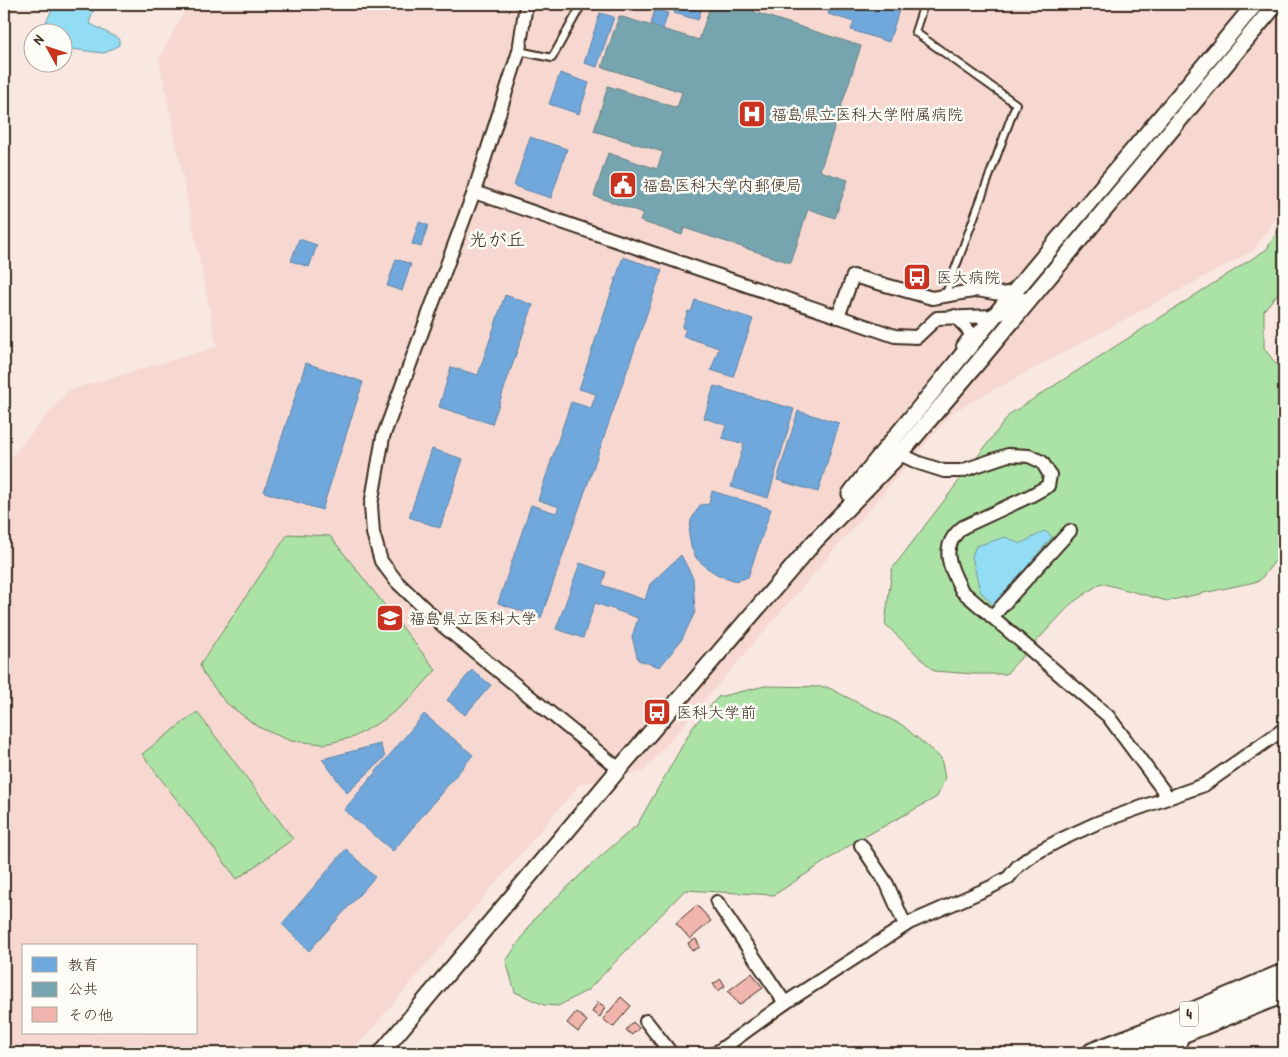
<svg xmlns="http://www.w3.org/2000/svg" width="1288" height="1057" font-family="'Patrick Hand','Klee One',sans-serif">
	<rect width="100%" height="100%" fill="#f9e7e1"/>
	<filter id="ink" filterUnits="userSpaceOnUse"><feTurbulence type="fractalNoise" baseFrequency=".02" numOctaves="2"/><feDisplacementMap in="SourceGraphic" scale="10" xChannelSelector="R" yChannelSelector="G"/><feConvolveMatrix kernelMatrix="1 2 1 2 8 2 1 2 1" color-interpolation-filters="sRGB"/></filter>
	<g filter="url(#ink)">
		<path fill="#f6d8d1" fill-rule="evenodd" d="M188 4H1284V205L1254 250 953 412 644 771 580 784 351 1053H4V465L69 390 217 347 159 59ZM24 946H196V1033H24Z"/>
		<g fill="#abe2a5" stroke="#738662">
			<path d="M1284 220V286L1264 310V348L1284 375V550L1259 581 1167 601 1101 583 1072 603 1006 674H974L934 671 885 624 892 569 1010 414 1267 249Z"/>
			<path d="M288 534 330 536 436 670 410 699 385 719 354 737 325 744 291 741 258 727 225 702 203 673 200 665Z"/>
			<path d="M765 686 827 687 902 725 941 758 945 778 937 797 855 842 774 895 685 890 588 990 558 1006 544 1005 515 992 506 961 536 917 593 863 637 825 693 727 718 697Z"/>
			<path d="M197 712 293 839 237 879 142 754Z"/>
		</g>
		<g fill="#93ddf4" stroke="#70959e">
			<path d="M55 4H96L89 23 119 39V45L107 52 103 53 63 48 62 32H41Z"/>
			<path d="M1045 531 1052 537 994 606 980 591 972 556 976 546 1006 537 1020 544Z"/>
		</g>
		<g fill="#6fa8dc" stroke="#5f82a3">
			<path d="M676 4H703L698 20 674 13Z"/>
			<path d="M831 4H901L889 42 851 30 854 22 828 14Z"/>
			<path d="M655 9 668 13 663 29 651 24Z"/>
			<path d="M600 13 614 17 597 67 584 63Z"/>
			<path d="M560 73 589 83 579 114 549 104Z"/>
			<path d="M530 137 567 149 551 198 514 186Z"/>
			<path d="M419 222 428 225 421 247 412 244Z"/>
			<path d="M299 239 317 245 309 267 291 261Z"/>
			<path d="M623 257 662 270 541 618 498 603 531 505 556 513 559 507 538 500 571 402 591 408 596 394 579 389Z"/>
			<path d="M396 259 411 264 402 291 387 286Z"/>
			<path d="M505 295 533 305 492 424 439 407 451 367 478 375Z"/>
			<path d="M695 300 753 319 733 377 711 370 719 348 683 336 686 329 682 328 688 311 691 312Z"/>
			<path d="M306 363 363 382 322 510 264 492Z"/>
			<path d="M714 386 794 409 768 498 731 487 744 444 722 438 726 425 704 418Z"/>
			<path d="M798 411 839 423 818 492 777 480Z"/>
			<path d="M432 449 463 459 440 528 409 517Z"/>
			<path d="M712 491 771 509 748 577 737 581 720 576 707 568 696 558 691 547 689 534 691 520 700 505 709 504Z"/>
			<path d="M681 555 693 578 695 612 682 639 660 667 638 660 632 637 638 618 595 603 583 638 556 629 580 563 606 572 602 585 645 600 650 584Z"/>
			<path d="M472 670 491 685 465 715 447 700Z"/>
			<path d="M424 714 473 755 393 851 344 810Z"/>
			<path d="M380 744 385 757 347 793 322 759Z"/>
			<path d="M346 849 375 877 309 951 282 924Z"/>
		</g>
		<path fill="#76a5af" stroke="#648084" d="M711 4H746L756 7 754 12 861 46 820 171 848 180 835 218 808 209 791 263 684 228 682 235 640 221 643 213 594 196 608 153 657 169 663 152 594 131 608 86 677 108 682 92 602 67 619 16 699 40Z"/>
		<g fill="#f0b5ad" stroke="#3b2a1e">
			<path d="M697 905 711 921 690 939 676 923Z"/>
			<path d="M696 939 700 947 692 951 688 943Z"/>
			<path d="M752 973 763 988 739 1005 728 991Z"/>
			<path d="M721 979 725 986 718 991 713 984Z"/>
			<path d="M621 997 631 1006 613 1027 603 1019Z"/>
			<path d="M598 1002 605 1007 600 1017 592 1012Z"/>
			<path d="M576 1012 587 1021 578 1032 567 1023Z"/>
			<path d="M633 1022 639 1028 632 1035 626 1030Z"/>
		</g>
		<g fill="none" stroke-linecap="round" stroke-linejoin="round">
			<g stroke="#3b2a1e" stroke-width="10">
				<g id="service">
					<path d="M924 4 915 32 1016 104 945 296"/>
					<path d="M519 51 552 58 582 4"/>
				</g>
			</g>
			<g stroke="#3b2a1e" stroke-width="16">
				<g id="minor">
					<path d="M526 4 519 51 474 192 383 437 371 505 373 533 381 561 397 582 442 625 619 769"/>
					<path d="M474 192 895 336 917 337 937 318 995 316 1013 309 1024 299"/>
					<path d="M955 316 972 334 963 346"/>
					<path d="M838 317 853 276 932 298 973 291 975 290C991 291 998 297 1014 291"/>
					<path d="M893 448 900 454 919 463 944 471H961L1008 455 1029 456 1042 462 1050 475 1048 486 1030 496 963 527C938 547 950 567 962 591L1108 716 1168 797"/>
					<path d="M992 617 1070 531"/>
					<path d="M861 845 887 884 905 925"/>
					<path d="M717 902 785 1003"/>
					<path d="M646 1021 671 1053"/>
					<path d="M716 1053 785 1003 909 923 989 888 1008 878 1018 866 1034 854 1062 839 1097 823 1204 785 1284 729"/>
				</g>
			</g>
			<g stroke="#3b2a1e" stroke-width="19">
				<g id="tertiary">
					<path d="M850 494C882 451 917 412 950 370 1050 247 1154 126 1255 4"/>
					<path d="M381 1053 619 769 815 541 900 454 964 379 1276 4"/>
				</g>
			</g>
			<g stroke="#3b2a1e" stroke-width="24">
				<g id="trunk">
					<path d="M1163 1040 1284 992"/>
					<path d="M1093 1053 1148 1032 1284 974"/>
					<path d="M1134 1053 1177 1040"/>
				</g>
			</g>
			<use href="#service" stroke="#fdfcf7" stroke-width="6"/>
			<use href="#minor" stroke="#fdfcf7" stroke-width="12"/>
			<use href="#tertiary" stroke="#fdfcf7" stroke-width="15"/>
			<use href="#trunk" stroke="#fdfcf7" stroke-width="20"/>
		</g>
	</g>
	<defs>
		<g id="hospital-square" transform="scale(1.4375)"><rect x="-9" y="-9" width="18" height="18" rx="4" fill="#c8321e" stroke="#fdfcf7"/><path d="M-5-5h3v3.5h4V-5h3V5h-3V1.5h-4V5h-3Z" fill="#fff"/></g>
		<g id="civic-square" transform="scale(1.4375)"><rect x="-9" y="-9" width="18" height="18" rx="4" fill="#c8321e" stroke="#fdfcf7"/><path d="M-.6-6.5H3V-4.5H.6V-3L4-1V1h2V6H-6V1h2V-1L-.6-3ZM-1.2 2.5V6h2.4V2.5Z" fill="#fff"/></g>
		<g id="bus-square" transform="scale(1.4375)"><rect x="-9" y="-9" width="18" height="18" rx="4" fill="#c8321e" stroke="#fdfcf7"/><path d="M-5-6H5V4H4V6H2V4H-2V6H-4V4H-5ZM-3.5-4V0h7V-4ZM-3.5 1.2v1.5H-2V1.2ZM2 1.2v1.5H3.5V1.2Z" fill="#fff"/></g>
		<g id="university-square" transform="scale(1.4375)"><rect x="-9" y="-9" width="18" height="18" rx="4" fill="#c8321e" stroke="#fdfcf7"/><path d="M0-5L7-2L0 1L-7-2ZM-4 1L0 2.5L4 1V4Q0 6-4 4Z" fill="#fff"/></g>
	</defs>
	<g fill-rule="evenodd">
		<use href="#hospital-square" x="752" y="114"/>
		<use href="#civic-square" x="623" y="185"/>
		<use href="#bus-square" x="917" y="277"/>
		<use href="#university-square" x="390" y="618"/>
		<use href="#bus-square" x="657" y="712"/>
	</g>
	<g text-anchor="middle" stroke-width="5" stroke-linejoin="round" paint-order="stroke">
		<rect fill="#fdfcf7" stroke="#75695f" stroke-width="1" x="1180" y="1001.5" width="18" height="25" rx="4"/>
		<g font-size="15" font-weight="bold" fill="#3b2a1e">
			<text x="1189" y="1019">4</text>
		</g>
		<g font-size="16" fill="#3b2a1e" stroke="#fdfcf7" text-anchor="start">
			<text x="771" y="120">福島県立医科大学附属病院</text>
			<text x="642" y="191">福島医科大学内郵便局</text>
			<text x="936" y="283">医大病院</text>
			<text x="409" y="624">福島県立医科大学</text>
			<text x="676" y="718">医科大学前</text>
		</g>
		<g font-size="19" fill="#3b2a1e" stroke="#fdfcf7">
			<text x="497" y="246">光が丘</text>
		</g>
	</g>
	<rect width="1288" height="1057" fill="none" stroke="#fdfcf7" stroke-width="20"/>
	<rect x="10" y="10" width="1268" height="1037" fill="none" stroke="#3b2a1e" stroke-width="2" filter="url(#ink)"/>
	<rect x="22" y="944" width="175" height="90" fill="#fdfcf7" stroke="#afa8a0"/>
	<rect x="32" y="957" width="25" height="15" fill="#6fa8dc" stroke="#afa8a0"/>
	<text x="68" y="970" font-size="15" fill="#3b2a1e">教育</text>
	<rect x="32" y="982" width="25" height="15" fill="#76a5af" stroke="#afa8a0"/>
	<text x="68" y="994" font-size="15" fill="#3b2a1e">公共</text>
	<rect x="32" y="1007" width="25" height="15" fill="#f0b5ad" stroke="#afa8a0"/>
	<text x="68" y="1020" font-size="15" fill="#3b2a1e">その他</text>
	<g transform="translate(48 48) rotate(310)"><circle r="24" fill="#fdfcf7" stroke="#afa8a0"/>
	<path d="M0-4L9 19L0 12L-9 19Z" fill="#c8321e"/>
	<text y="-8" font-size="14" font-weight="bold" text-anchor="middle" fill="#3b2a1e">N</text>
	</g>
</svg>
